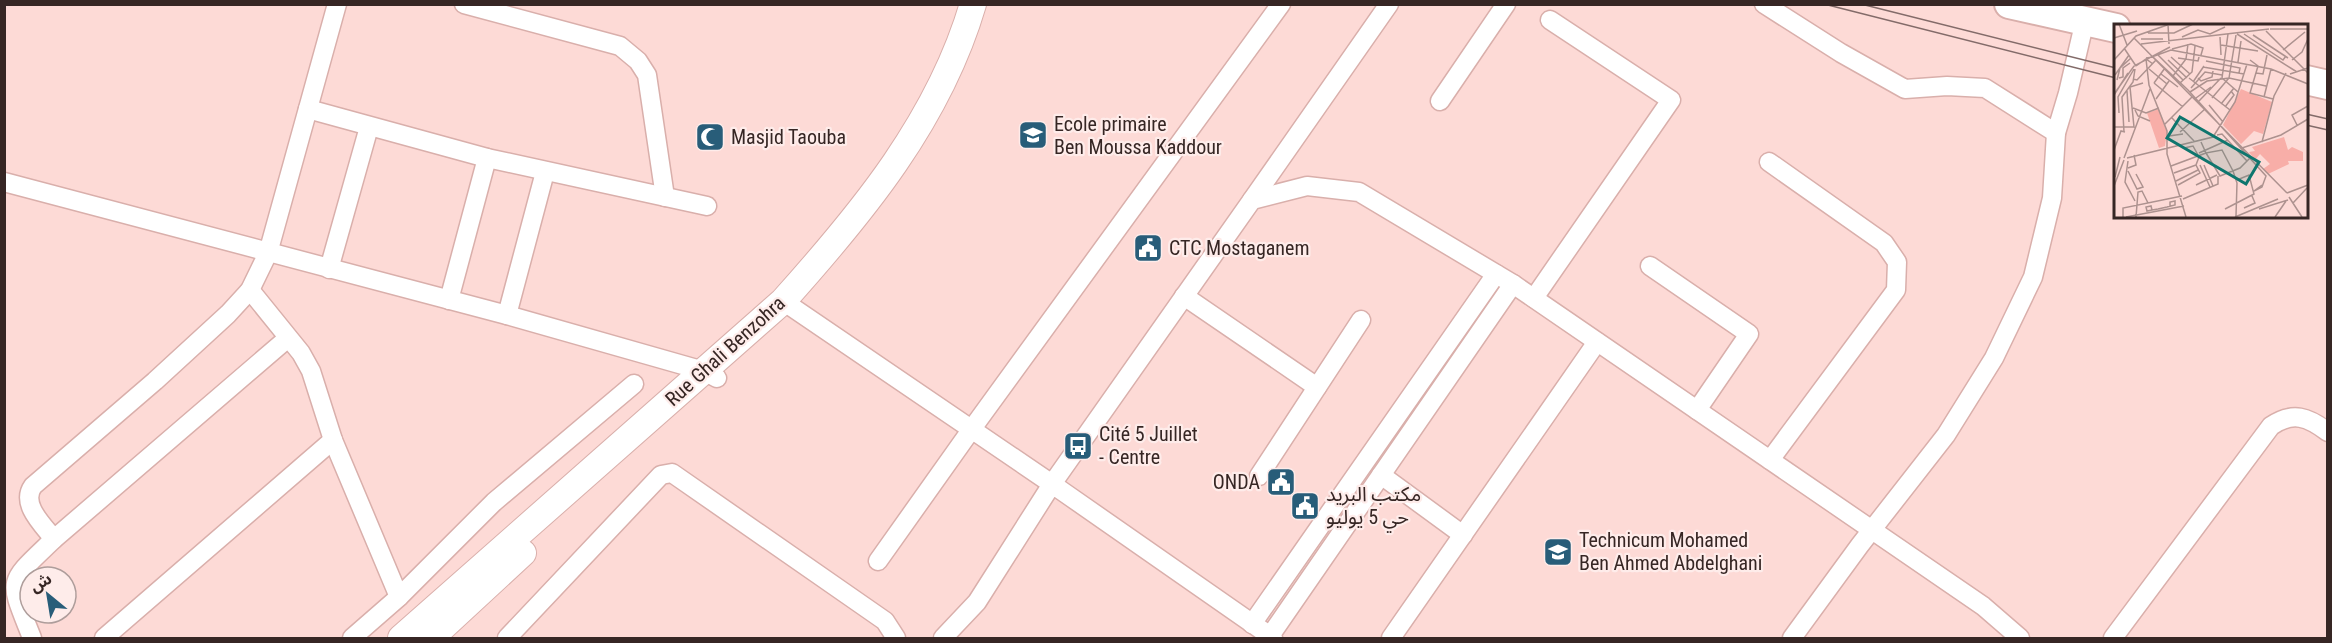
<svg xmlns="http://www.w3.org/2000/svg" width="2332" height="643" font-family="'Roboto Condensed','Noto Sans Arabic',sans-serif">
	<rect width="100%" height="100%" fill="#fddad6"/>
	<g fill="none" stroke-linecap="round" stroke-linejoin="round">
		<g stroke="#d9afab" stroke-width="21">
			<g id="street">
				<path d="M464 4 620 46 638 61 647 75 665 197"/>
				<path d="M1764 4 1841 53 1905 89 1947 86 1985 88 2056 133"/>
				<path d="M1440 101 1506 4"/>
				<path d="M308 109 487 158 707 206"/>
				<path d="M1769 162 1884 243 1897 262 1896 290 1770 460"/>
				<path d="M4 182 507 315 704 371 717 378"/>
				<path d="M1252 200 1389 4"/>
				<path d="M1650 266 1749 334 1697 410"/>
				<path d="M329 269 369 127"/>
				<path d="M250 290 301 353 311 371 333 440 399 597"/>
				<path d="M1184 296 1317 387"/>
				<path d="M1534 298 1671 100 1550 20"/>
				<path d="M449 300 487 158"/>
				<path d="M783 301 1052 484 1252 200 1307 186 1359 192 1513 284 1983 606 2020 638"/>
				<path d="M507 315 545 172"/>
				<path d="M1381 475 1463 535"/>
				<path d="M1259 476 1361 320"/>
				<path d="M54 539C43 525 20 504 33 486L155 381 228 314 250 290 268 253 337 4"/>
				<path d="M878 561 971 430 1281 4"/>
				<path d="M1252 624 1496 274"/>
				<path d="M1270 636 1513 284"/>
				<path d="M32 638C8 577 6 585 54 539L288 338"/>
				<path d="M104 638 333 440"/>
				<path d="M352 638 399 597 494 502 634 384"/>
				<path d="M507 638 661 475 672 473 885 621 896 638"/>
				<path d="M943 638 977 602 1052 484 1273 638"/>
				<path d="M1391 638 1597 342"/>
				<path d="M1792 638 1860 545 1946 435 1994 358 2033 277 2052 198 2056 133 2068 93 2085 20"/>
				<path d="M2113 638 2271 426C2293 411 2308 417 2328 432"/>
			</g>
		</g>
		<g stroke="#d9afab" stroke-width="28">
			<g id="secondary">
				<path d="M401 638 783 301C862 213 939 120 973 4"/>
				<path d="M431 638 523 553"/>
			</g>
		</g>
		<g stroke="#d9afab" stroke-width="32">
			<g id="primary">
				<path d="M2009 4 2116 28"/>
				<path d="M2306 80 2328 85"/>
			</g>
		</g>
		<use href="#street" stroke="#fff" stroke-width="18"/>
		<use href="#secondary" stroke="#fff" stroke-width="26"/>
		<use href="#primary" stroke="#fff" stroke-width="28"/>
		<g stroke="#836b69" stroke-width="1.5">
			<path d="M1824 4 2116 78"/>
			<path d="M1861 4 2116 68"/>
			<path d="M2306 114 2328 119"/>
			<path d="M2306 125 2328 130"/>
		</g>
	</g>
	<defs>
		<g id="school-square" transform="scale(1.5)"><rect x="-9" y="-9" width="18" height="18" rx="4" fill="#285d79" stroke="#feecea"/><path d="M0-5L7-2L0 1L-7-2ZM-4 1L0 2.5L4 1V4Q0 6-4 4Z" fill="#fff"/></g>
		<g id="mosque-square" transform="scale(1.5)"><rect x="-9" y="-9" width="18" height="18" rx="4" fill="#285d79" stroke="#feecea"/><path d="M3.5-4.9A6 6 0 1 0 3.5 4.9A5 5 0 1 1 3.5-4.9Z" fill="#fff"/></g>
		<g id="civic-square" transform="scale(1.5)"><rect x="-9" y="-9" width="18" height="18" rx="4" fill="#285d79" stroke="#feecea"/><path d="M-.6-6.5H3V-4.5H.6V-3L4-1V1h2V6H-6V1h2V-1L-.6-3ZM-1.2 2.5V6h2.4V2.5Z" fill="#fff"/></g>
		<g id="bus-square" transform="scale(1.5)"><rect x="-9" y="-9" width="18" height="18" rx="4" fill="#285d79" stroke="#feecea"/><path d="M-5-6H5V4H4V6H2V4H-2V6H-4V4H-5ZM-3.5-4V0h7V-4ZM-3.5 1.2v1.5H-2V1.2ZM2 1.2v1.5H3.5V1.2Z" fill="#fff"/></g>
	</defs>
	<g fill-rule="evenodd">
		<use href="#school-square" x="1033" y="135"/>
		<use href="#mosque-square" x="710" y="137"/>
		<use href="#civic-square" x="1148" y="248"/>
		<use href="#bus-square" x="1078" y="446"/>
		<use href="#civic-square" x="1281" y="482"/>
		<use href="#civic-square" x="1305" y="506"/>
		<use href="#school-square" x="1558" y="552"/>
	</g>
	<g text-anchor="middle" stroke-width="4.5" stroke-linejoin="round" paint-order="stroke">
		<g font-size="20" fill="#362624" stroke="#feecea" text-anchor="start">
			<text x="1054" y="131">Ecole primaire<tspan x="1054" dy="23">Ben Moussa Kaddour</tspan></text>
			<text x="731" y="144">Masjid Taouba</text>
			<text x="1169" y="255">CTC Mostaganem</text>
			<text x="1099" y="441">Cité 5 Juillet<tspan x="1099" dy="23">- Centre</tspan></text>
			<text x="1260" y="489" text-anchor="end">ONDA</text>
			<text x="1326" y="501">مكتب البريد<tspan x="1326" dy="23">حي 5 يوليو</tspan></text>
			<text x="1579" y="547">Technicum Mohamed<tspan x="1579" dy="23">Ben Ahmed Abdelghani</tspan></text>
		</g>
		<g font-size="20" fill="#362624" stroke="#feecea">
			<text transform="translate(725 351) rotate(-42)" y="7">Rue Ghali Benzohra</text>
		</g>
	</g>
	<g transform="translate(2114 24)">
		<rect width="194" height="194" fill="#fddad6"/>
		<path d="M127 65 158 78 149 110 140 107 127 120 109 101Z" fill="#f8aea8"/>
		<path d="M45 85 53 108 51 122 45 124 33 89ZM170 113 174 126 178 123 189 128V137H174L175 140 154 150 149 145 156 140 146 130 141 136 135 128 141 127 138 123Z" fill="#f8aea8"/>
		<path fill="none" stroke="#ad928f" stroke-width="1.5" d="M5 0 13 21M54 0 55 20M156 5H194M152 7 194 49M34 9H60L79 0M114 10 108 54 124 68M123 10 183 48M130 10 169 36 172 32M139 11 174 34M68 13 84 6 96 10 111 3M106 13 107 31M0 14 23 7M20 14 173 169M27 15H49M27 20 155 5M107 21 144 27M10 24 22 42M58 25 77 20 89 24 87 31M169 26 191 8M44 31 69 56M57 33 76 50M32 34 39 33 74 66 152 152 148 163 140 167 148 161M64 34 84 37 85 33M0 36 22 12 56 0M54 36 73 54M136 36 144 42 136 69 159 75M178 36 188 28 194 15M92 37 126 44 125 49M124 38 127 17M22 42 32 35 39 40M89 43 130 50M35 45 53 60M142 49 149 50 153 31M47 50 64 63M176 50 194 44M1 51 15 31M59 52 72 35 74 20M5 54 9 53V44L16 39M75 54 116 86M84 54 87 57 98 53 99 47M19 55 23 56 42 36M3 56 6 44 17 34M79 58 90 42M40 59 69 83M40 59 51 44M66 59 78 48 81 22M77 64 91 48 108 51M13 67 15 98M76 68 93 57 115 54 152 62M0 70 20 42 56 23M0 71 14 49M150 73 157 45M82 74 97 63M98 74 115 54 122 11M42 75 55 57M85 77 107 54M107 80 120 64M95 81 109 98M111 83 120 71 117 67M19 84 32 89 45 84M21 86 24 92 36 97M5 89 4 73 20 45M58 94 80 117M51 100 78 73M183 101 178 91 194 82M0 103H20L16 63 29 59M10 108 8 73 19 58 21 45M66 108 91 85M103 111 108 110 133 137M54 116 55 112 69 110M87 118 92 129 108 126 119 147 123 159 122 192M148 118 160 72 172 49M70 124 79 122 84 131M128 124 167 111 194 95M0 126 7 107 11 108M85 129 114 116M10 134 36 65M13 134 99 113 121 78 133 40M14 137 11 158 21 177M86 141 96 163M90 141 99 162M57 142 92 129 106 152 126 144 136 134M14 144 22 141 20 131M14 147 23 165 29 163 22 150M60 149 82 141M1 153 6 133M62 157 84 146M64 161 86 149 82 141 85 133M82 161 103 151M0 162 10 136M173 169 194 161M175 173 188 193M69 175 104 160V152M179 179 193 164M130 184 141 179 138 172M111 185 140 170 135 151 123 156M145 185 174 176M38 186 37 182 32 183 33 187 38 186 44 185 53 183 61 181V177L56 178V182M9 193V184L68 172M12 193 70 182M22 193 24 168 28 167 34 179M72 193 53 130V107L35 61 32 35 57 26 157 45 194 60M121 193 164 175M161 193 172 177"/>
		<path fill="#0f766e" fill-opacity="0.15" stroke="#0f766e" stroke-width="3" d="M66 93 145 138 132 160 53 114Z"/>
		<rect width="194" height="194" fill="none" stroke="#362624" stroke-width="3"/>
	</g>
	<rect width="2332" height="643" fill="none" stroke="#362624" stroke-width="12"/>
	<g transform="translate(48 595) rotate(330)"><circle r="28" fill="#feecea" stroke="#ae9d9b" stroke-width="1.5"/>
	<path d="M0-4.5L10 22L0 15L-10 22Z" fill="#285d79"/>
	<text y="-9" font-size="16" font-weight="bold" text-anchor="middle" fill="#362624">ش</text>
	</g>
</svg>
